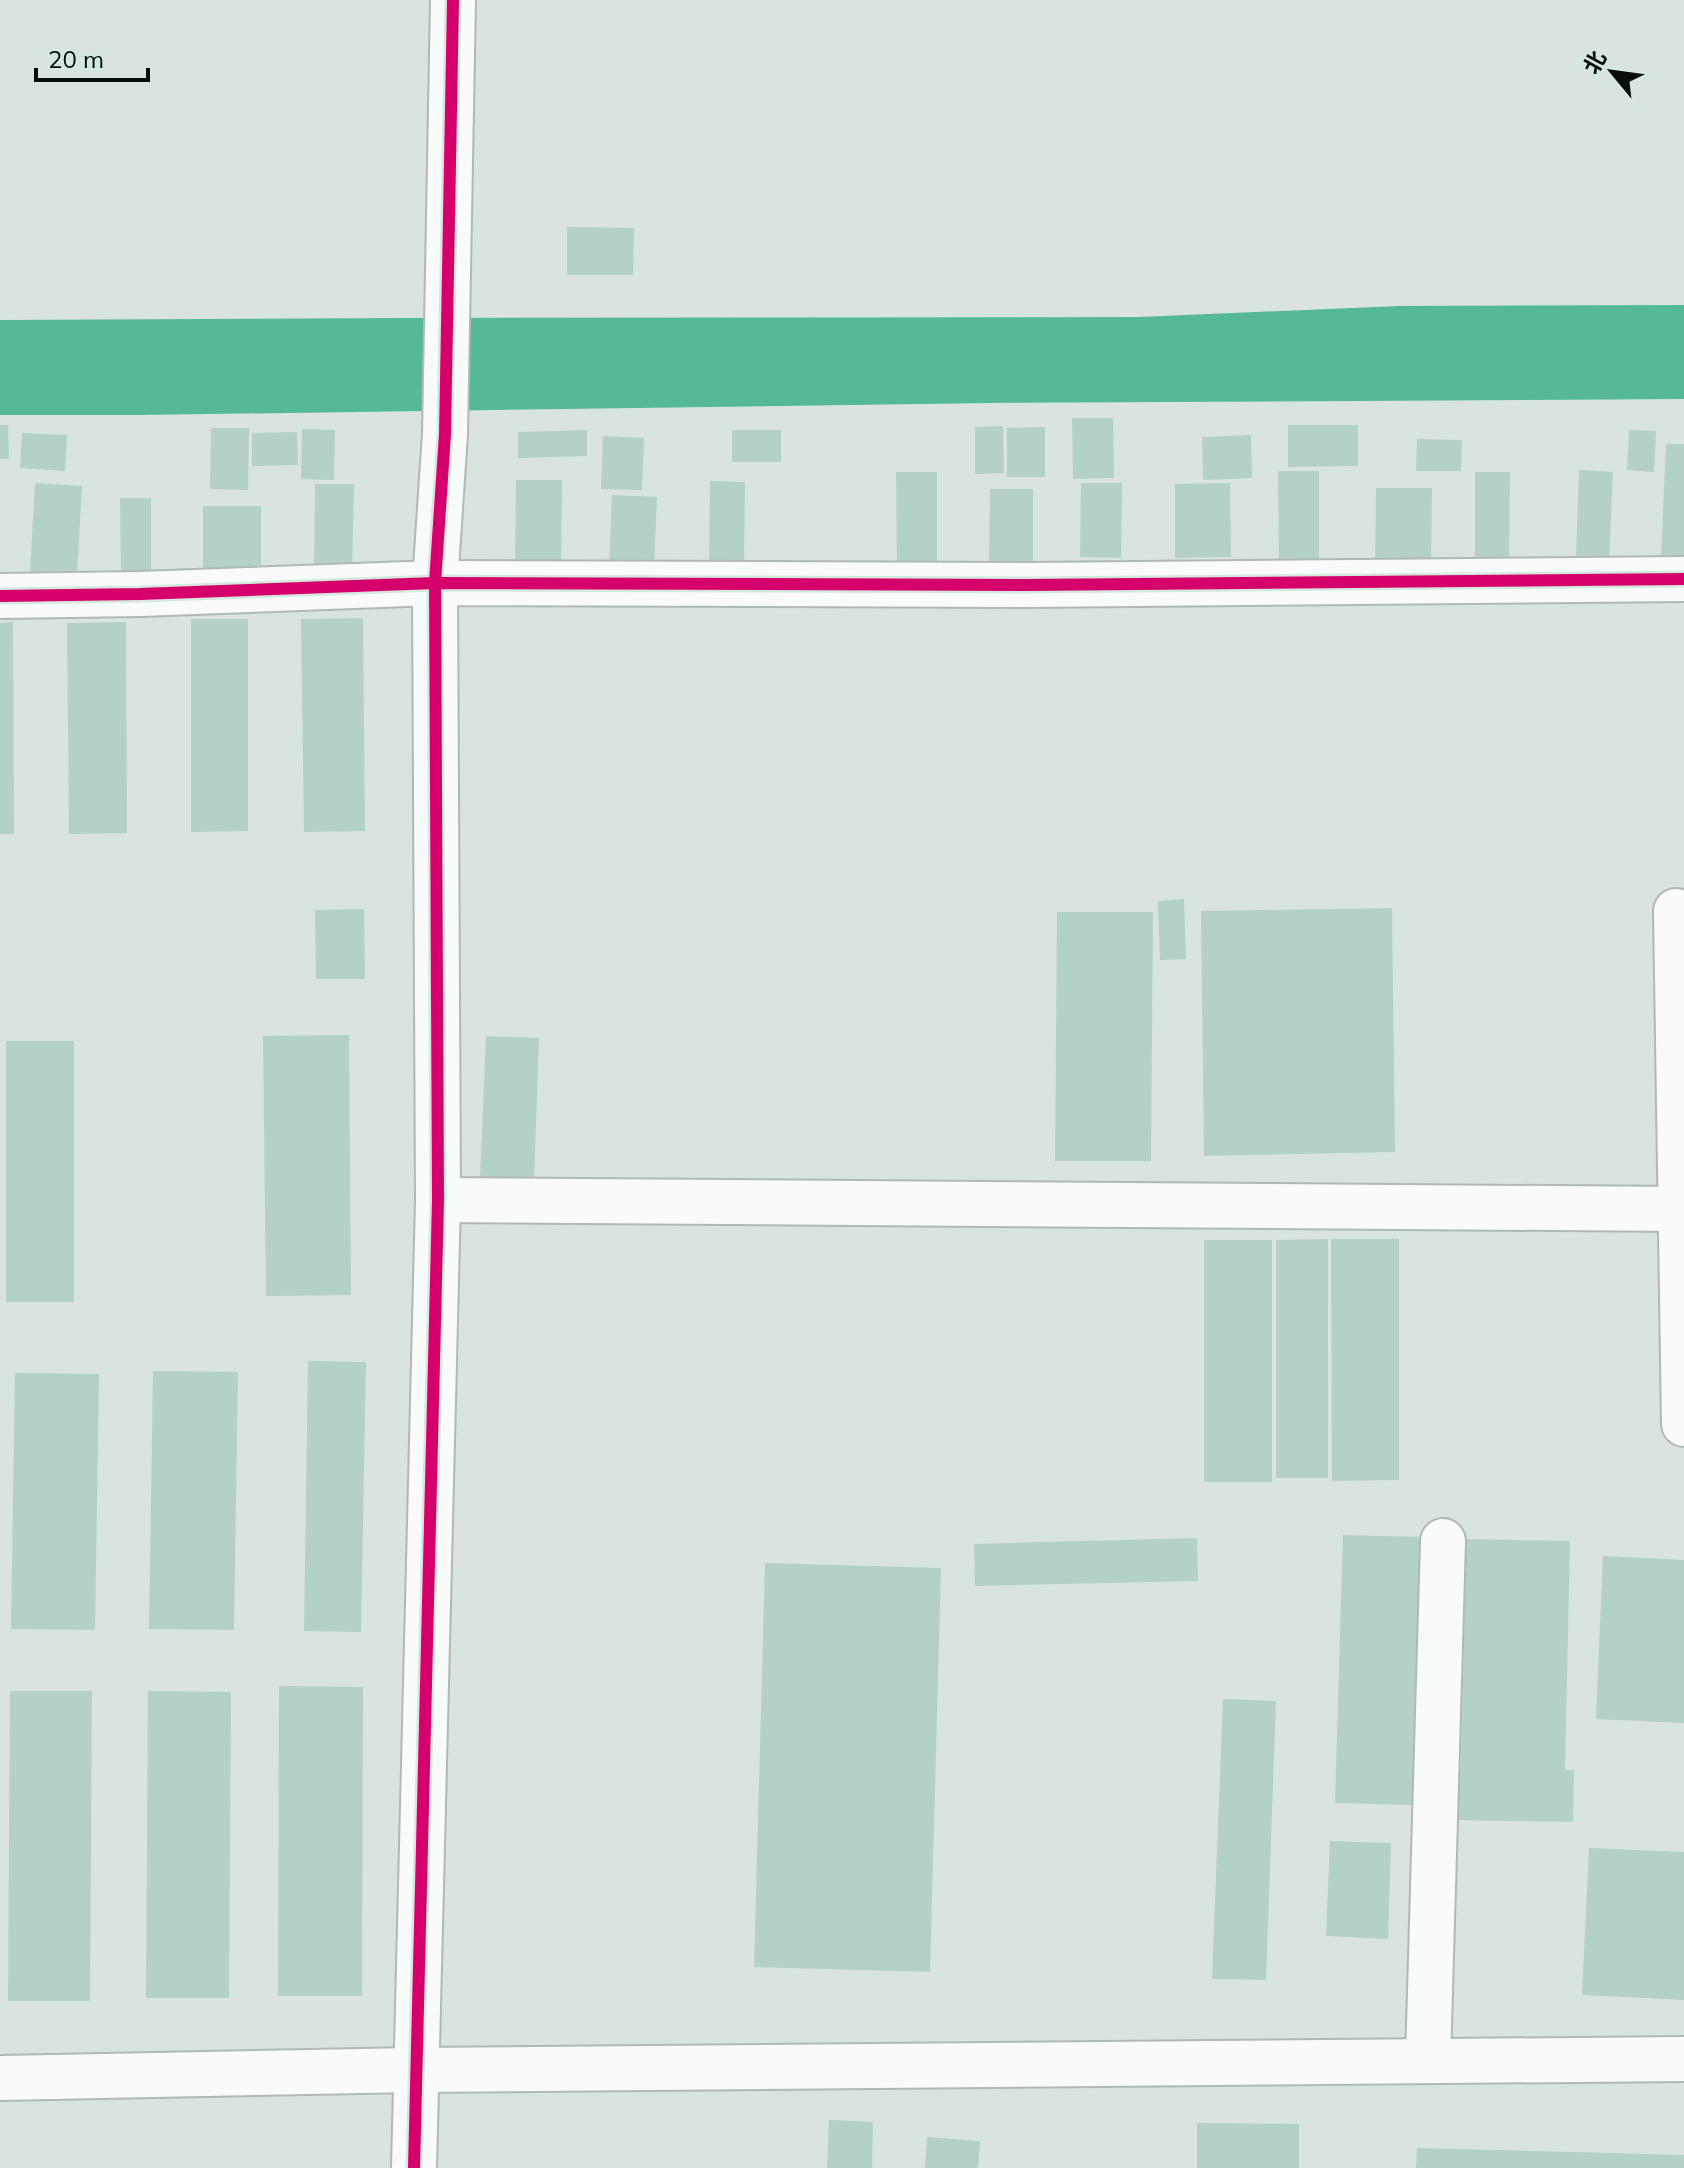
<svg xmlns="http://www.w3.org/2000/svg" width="1684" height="2168" font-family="Mulish,'Noto Sans SC',sans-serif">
	<rect width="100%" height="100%" fill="#d9e4de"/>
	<path fill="#55b998" d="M1684 305V399L992 403 140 415H0V320L404 318 1139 317 1399 306Z"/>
	<g fill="#b4d1c5">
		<path d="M567 227 634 228 633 275H567Z"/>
		<path d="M1072 418H1113L1114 478 1073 479Z"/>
		<path d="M0 425H8L9 459H0Z"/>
		<path d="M1288 425H1358V466L1288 467Z"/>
		<path d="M1003 426 1004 473 975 474V427Z"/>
		<path d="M1045 427V477H1007V428Z"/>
		<path d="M211 428H249L248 490 210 489Z"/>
		<path d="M302 429 335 430 334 480 301 479Z"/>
		<path d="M587 430V456L518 458V432Z"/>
		<rect x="732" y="430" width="49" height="32"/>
		<path d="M1629 430 1656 431 1654 472 1627 470Z"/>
		<path d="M297 432 298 465 252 466V433Z"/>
		<path d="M22 433 67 435 65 471 20 468Z"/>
		<path d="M1251 435 1252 478 1203 480 1202 437Z"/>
		<path d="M603 436 644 438 642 490 601 489Z"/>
		<path d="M1417 439 1462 440 1461 471H1416Z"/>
		<path d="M1666 444H1684V560L1661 559Z"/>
		<path d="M1579 470 1613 472 1609 561 1576 560Z"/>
		<path d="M1278 471H1319V560H1279Z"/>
		<path d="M896 472H937V568L897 569Z"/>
		<path d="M1475 472H1510L1509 563H1475Z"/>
		<path d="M516 480H562L561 573H515Z"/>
		<path d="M710 481 745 482 744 570 709 569Z"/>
		<path d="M35 483 82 486 77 576 30 573Z"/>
		<path d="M1081 483H1122L1121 558 1080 557Z"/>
		<path d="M1230 483 1231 557 1175 558V484Z"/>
		<path d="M315 484H354L352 574 314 573Z"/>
		<path d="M1376 488H1432L1431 565 1375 564Z"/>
		<path d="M990 489H1033V565H989Z"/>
		<path d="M612 495 657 497 654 568 609 567Z"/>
		<path d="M120 498H151V571H121Z"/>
		<path d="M203 506H261V572L203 573Z"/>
		<path d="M363 618 365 831 304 832 301 619Z"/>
		<path d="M191 619H248V831L191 832Z"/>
		<path d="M13 622 14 834H0V623Z"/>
		<path d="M126 622 127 833 69 834 67 623Z"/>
		<path d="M1184 899 1186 959 1160 960 1158 901Z"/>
		<path d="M1392 908 1395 1152 1204 1156 1201 911Z"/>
		<path d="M364 909 365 979H316L315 910Z"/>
		<path d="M1057 912H1153L1151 1161H1055Z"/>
		<path d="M349 1035 351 1295 266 1296 263 1036Z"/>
		<path d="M486 1036 539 1038 534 1182 480 1180Z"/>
		<rect x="6" y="1041" width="68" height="261"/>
		<path d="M1328 1239V1478H1276V1240Z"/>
		<path d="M1331 1239H1399V1480L1332 1481Z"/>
		<rect x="1204" y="1240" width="68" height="242"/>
		<path d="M308 1361 366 1362 361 1632 304 1631Z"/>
		<path d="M153 1371 238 1372 234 1630 149 1629Z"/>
		<path d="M15 1373 99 1374 95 1630 11 1629Z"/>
		<path d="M1343 1535 1421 1537 1412 1805 1335 1803Z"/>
		<path d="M1197 1538 1198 1581 975 1586 974 1544Z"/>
		<path d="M1466 1539 1570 1541 1565 1770H1574L1573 1822 1452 1820 1453 1768H1461Z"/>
		<path d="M1603 1556 1684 1560V1723L1596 1719Z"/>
		<path d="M765 1563 941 1568 930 1972 754 1967Z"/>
		<path d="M279 1686 363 1687 362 1996H278Z"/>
		<path d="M10 1691H92L90 2001H8Z"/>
		<path d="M148 1691 231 1692 229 1998H146Z"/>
		<path d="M1223 1699 1276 1701 1266 1980 1212 1979Z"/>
		<path d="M1330 1841 1391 1843 1388 1939 1326 1936Z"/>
		<path d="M1589 1848 1684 1852V2000L1582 1995Z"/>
		<path d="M829 2120 873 2122 872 2168H827Z"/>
		<path d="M1197 2123 1299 2124V2168H1197Z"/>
		<path d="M927 2137 980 2141 978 2168H925Z"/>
		<path d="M1417 2148 1684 2155V2168H1416Z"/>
	</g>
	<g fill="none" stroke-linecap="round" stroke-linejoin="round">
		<g stroke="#b1b9b5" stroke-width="48">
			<g id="minor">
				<path d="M0 596 140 594 435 583 1028 585 1684 579"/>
				<path d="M1676 911 1684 1424"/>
				<path d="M438 1200 1680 1209"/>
				<path d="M1428 2061 1443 1541"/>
				<path d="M0 2078 415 2070 1684 2059"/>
				<path d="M414 2168 438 1200 435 583 445 434 453 0"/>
			</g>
		</g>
		<use href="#minor" stroke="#f9fbfa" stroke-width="44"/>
		<g stroke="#d5e8de" stroke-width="17">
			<g id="cycleway">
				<path d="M0 596 140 594 435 583 1028 585 1684 579"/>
				<path d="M414 2168 438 1200 435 583 445 434 453 0"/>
			</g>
		</g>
		<use href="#cycleway" stroke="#d6006c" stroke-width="12"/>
	</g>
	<g transform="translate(1612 72) rotate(299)" stroke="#d5e8de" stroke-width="6" paint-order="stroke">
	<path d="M0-6L14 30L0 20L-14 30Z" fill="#070d0a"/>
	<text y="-12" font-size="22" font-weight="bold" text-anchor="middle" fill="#070d0a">北</text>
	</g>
	<path d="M36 68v12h112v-12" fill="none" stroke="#070d0a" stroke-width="4"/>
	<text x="48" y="68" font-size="24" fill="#070d0a" stroke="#d5e8de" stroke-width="6" paint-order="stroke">20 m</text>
</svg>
